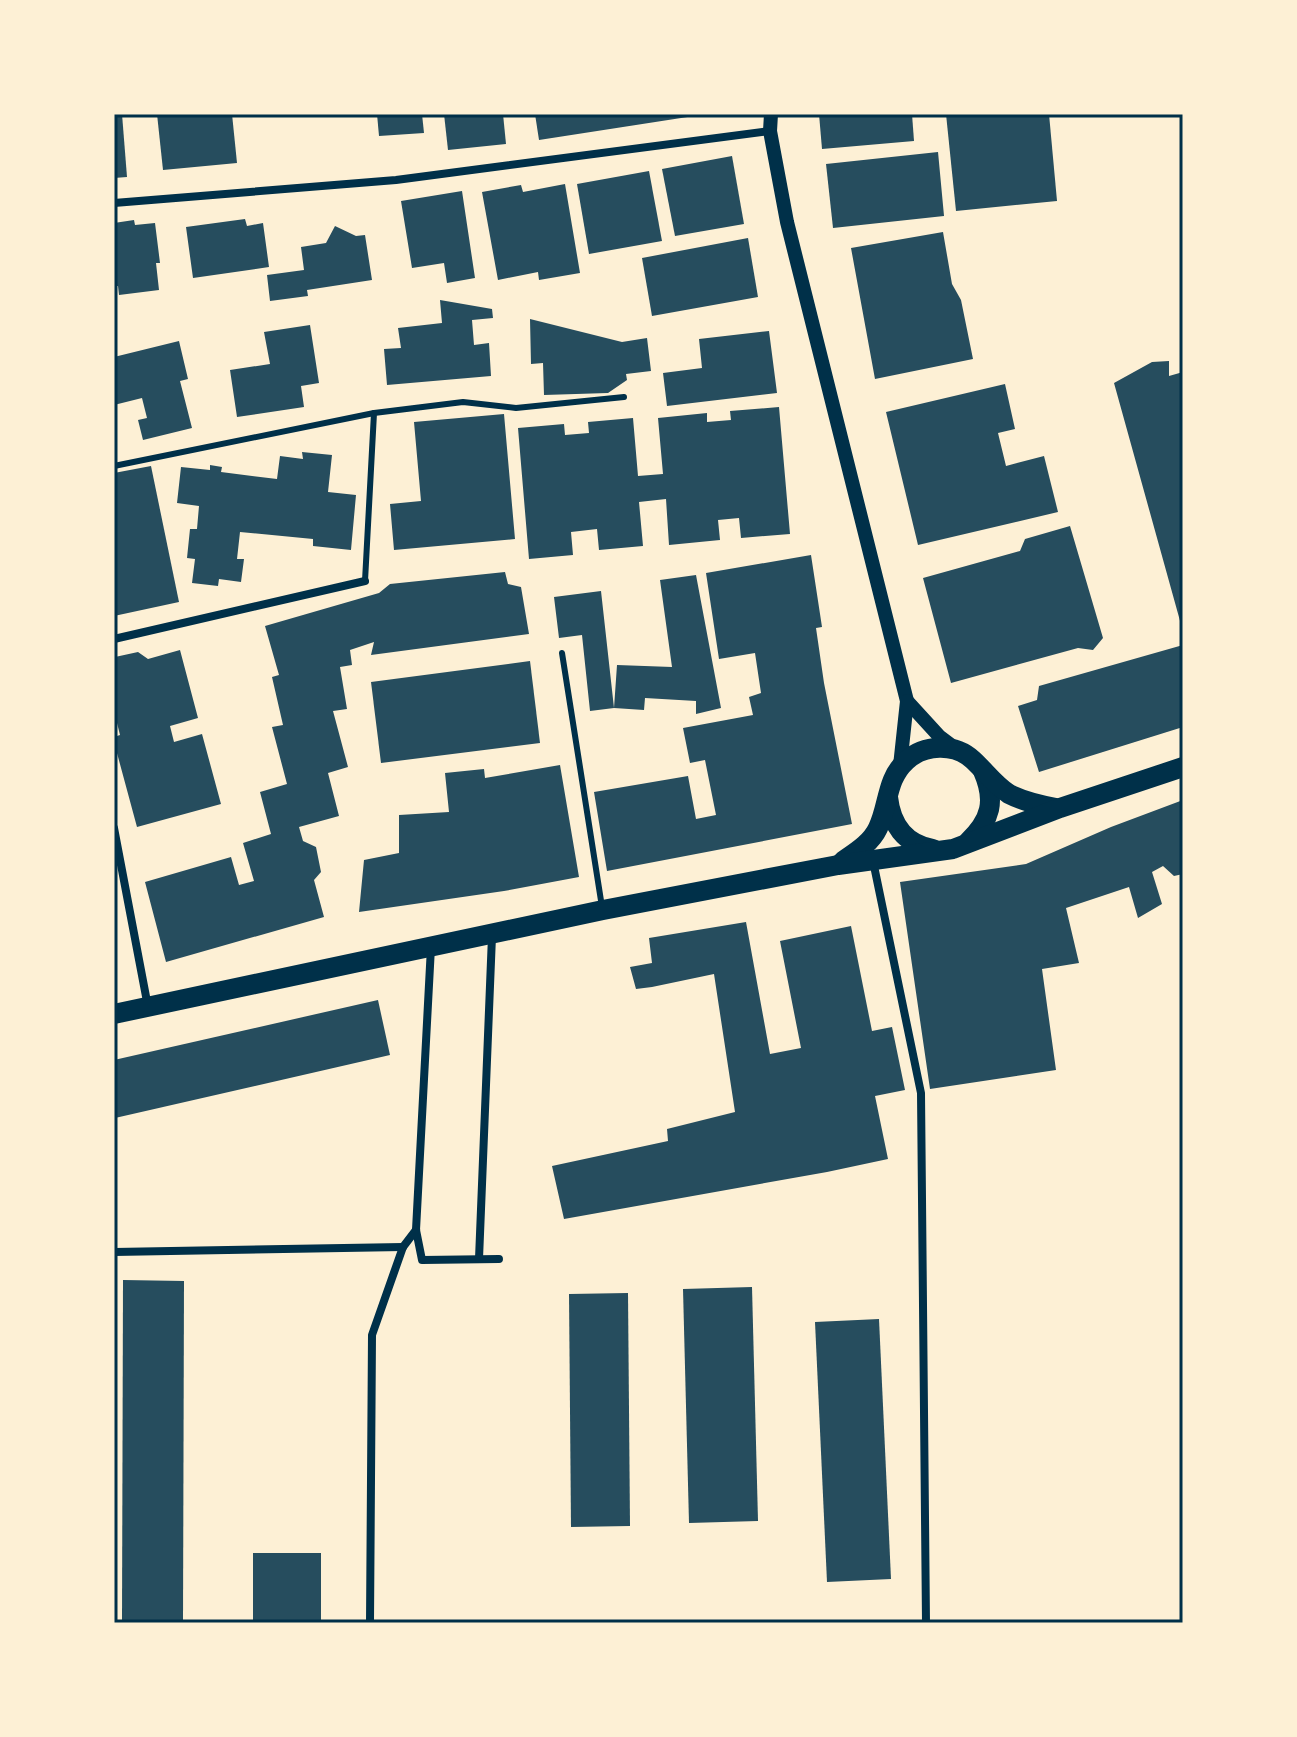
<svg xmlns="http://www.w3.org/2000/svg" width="1297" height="1737" font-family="Jost,sans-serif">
	<rect width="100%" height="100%" fill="#fdf0d5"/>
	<g fill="#264d5e">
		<path d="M114 114H122L127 177 114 178Z"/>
		<path d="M157 114H232L237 163 163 170Z"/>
		<path d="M377 114H422L424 133 379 136Z"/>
		<path d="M444 114H503L506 144 448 150Z"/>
		<path d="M535 114H694V116L539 140Z"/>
		<path d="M819 114H912L914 141 822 149Z"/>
		<path d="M946 114H1049L1057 201 956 211Z"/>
		<path d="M938 152 944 216 833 228 826 164Z"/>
		<path d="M732 156 744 224 675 236 662 169Z"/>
		<path d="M649 171 662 241 589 254 577 184Z"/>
		<path d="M565 184 580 273 539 280 538 272 498 280 482 192 521 185 523 192Z"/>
		<path d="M462 191 475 278 447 283 444 263 412 268 401 201Z"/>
		<path d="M245 219 247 226 263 223 269 267 193 278 186 227Z"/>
		<path d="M134 220 135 225 155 223 160 263H156L159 290 119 295 118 286H114V223Z"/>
		<path d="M335 226 356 236 365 235 372 280 307 290 308 296 270 301 267 275 304 270 301 247 326 243Z"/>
		<path d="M943 232 952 284 961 300 973 359 875 379 851 248Z"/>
		<path d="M748 238 758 297 652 316 642 258Z"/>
		<path d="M440 300 492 309 493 318 472 320 474 345 489 343 491 376 387 385 384 349 401 348 398 328 442 323Z"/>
		<path d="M530 319 622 342 647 338 651 371 626 374 627 380 608 393 544 395 543 363 531 364Z"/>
		<path d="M310 325 319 383 301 386 304 407 237 417 230 370 270 364 264 332Z"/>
		<path d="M769 331 777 393 667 406 663 373 702 368 699 339Z"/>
		<path d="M179 341 188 379 180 381 192 428 143 440 138 420 147 418 142 398 114 405V357Z"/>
		<path d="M1169 361V376L1183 372 1182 628 1114 383 1152 362Z"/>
		<path d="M1005 384 1015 429 998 433 1006 466 1044 456 1058 512 918 545 886 412Z"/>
		<path d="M779 407 790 534 741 538 739 518 718 520 720 540 669 545 666 499 639 502 643 546 599 550 597 529 571 532 573 555 529 559 518 428 564 424 565 435 589 433 588 422 633 418 638 476 663 474 658 418 707 413V422L731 420 730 411Z"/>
		<path d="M504 414 515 539 394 550 390 504 421 501 414 422Z"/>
		<path d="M302 452 332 455 328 492 356 495 351 550 313 546V539L240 532 237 559H244L241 582 219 579 218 586 192 583 195 559 187 558 190 529H197L199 506 177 503 181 467 210 470V465L222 467 221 472 277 479 280 456 303 459Z"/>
		<path d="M151 466 179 602 114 616V473Z"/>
		<path d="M1070 526 1103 638 1093 650 1078 648 951 683 923 578 1020 551 1025 539Z"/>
		<path d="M811 555 822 627 816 628 824 683 852 824 607 871 594 792 688 776 696 819 716 815 705 760 690 763 683 728 753 715 749 697 761 693 755 653 719 659 706 573Z"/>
		<path d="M505 572 508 584 521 587 529 634 371 655 374 642 350 650 352 665 340 667 347 709 333 711 348 767 328 773 339 816 299 827 303 841 316 847 321 872 314 880 324 917 166 962 145 882 231 857 239 885 254 881 243 843 271 834 260 792 287 784 272 727 283 725 272 677 279 675 265 626 379 593 390 584Z"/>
		<path d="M696 575 721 708 696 714V701L645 698 644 710 614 708 617 665 672 667 660 580Z"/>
		<path d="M601 591 614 708 590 711 582 635 559 638 554 597Z"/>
		<path d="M1183 645V727L1039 772 1018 706 1037 700 1039 686Z"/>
		<path d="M180 650 198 718 170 726 174 742 202 734 221 804 137 827 114 742V737L120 735 114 711V659L115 657 138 652 148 659Z"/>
		<path d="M530 661 540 743 381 763 371 682Z"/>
		<path d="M560 765 579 877 504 891 359 912 364 860 399 853V815L449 812 445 773 484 769 485 778Z"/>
		<path d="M1183 800V874L1174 876 1163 866 1152 872 1162 904 1138 918 1129 887 1066 908 1079 963 1042 969 1056 1070 930 1089 900 882 1026 864 1111 827Z"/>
		<path d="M746 922 770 1054 801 1048 780 941 851 926 872 1031 892 1027 905 1090 875 1096 888 1159 827 1172 564 1219 552 1166 668 1141 667 1129 735 1112 714 974 652 987 636 989 630 967 652 963 649 938Z"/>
		<path d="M378 1000 390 1055 115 1118 114 1060Z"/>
		<path d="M123 1280 184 1281 183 1623H122Z"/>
		<path d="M752 1287 758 1521 689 1523 683 1289Z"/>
		<path d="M628 1293 630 1526 571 1527 569 1294Z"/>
		<path d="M879 1319 891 1579 827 1582 815 1322Z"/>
		<rect x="253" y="1553" width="68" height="70"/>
	</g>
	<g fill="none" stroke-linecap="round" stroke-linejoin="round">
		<g stroke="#003049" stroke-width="6">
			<path d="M114 466 374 413"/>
			<path d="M365 581 374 413 463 402 516 408 624 397"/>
			<path d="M562 653 602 907"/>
		</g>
		<g stroke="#003049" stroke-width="8">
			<path d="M114 203 396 180 770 131"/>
			<path d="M114 639 365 581"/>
			<path d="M114 828 148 1007"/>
			<path d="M873 861 921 1093 926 1623"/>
			<path d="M431 947 416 1230 422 1260 499 1259"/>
			<path d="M114 1252 403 1247"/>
			<path d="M479 1259 492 936"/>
			<path d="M370 1623 372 1335 403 1247 416 1230"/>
		</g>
		<g stroke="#003049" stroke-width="14">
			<path d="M771 114 770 131 787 222 907 701 900 766"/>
			<path d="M907 701 939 736 955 748"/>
		</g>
		<g stroke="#003049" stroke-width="20">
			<path d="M888 797C891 824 904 844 933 849"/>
			<path d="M968 842C991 820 996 801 983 771"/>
			<path d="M843 861C856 852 871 843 878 828 889 805 886 779 906 761 924 744 955 743 973 760 985 771 995 785 1009 794 1025 802 1039 805 1056 808"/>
			<path d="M114 1014 603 910 838 865 953 849 1060 808 1183 767"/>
		</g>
	</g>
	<rect width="1297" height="1737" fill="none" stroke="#fdf0d5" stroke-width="232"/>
	<rect x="116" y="116" width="1065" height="1505" fill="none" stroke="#003049" stroke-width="3"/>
</svg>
